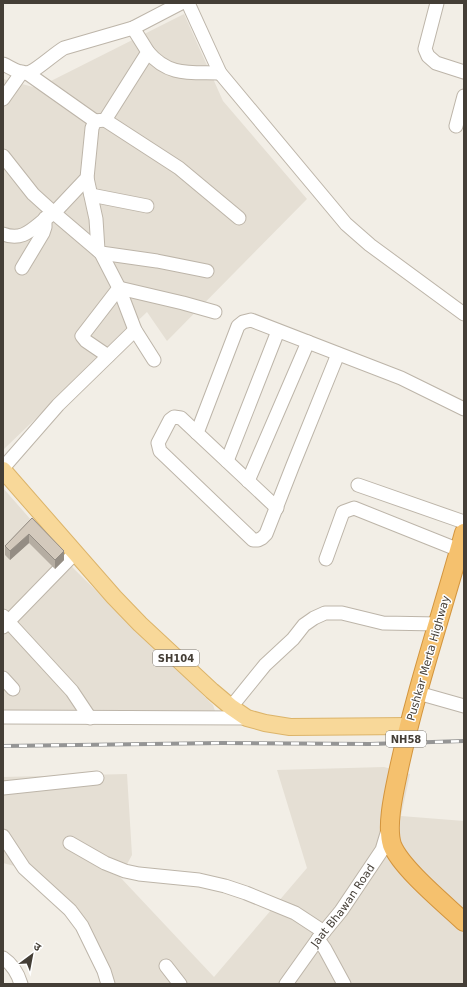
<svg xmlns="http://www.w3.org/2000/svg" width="467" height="987" font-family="'DejaVu Sans','Noto Sans Devanagari',sans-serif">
	<rect width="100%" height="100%" fill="#f2eee6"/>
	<g fill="#e5dfd4">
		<path d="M184 14 223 101 307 199 167 341 147 312 4 449 3 79 37 88Z"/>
		<path d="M3 488 74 569 213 705 216 714 3 711Z"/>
		<path d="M384 767 410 774 401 816 464 821V984H103L80 929 22 868 3 863V777L127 774 132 855 120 877 214 977 307 868 277 770Z"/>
	</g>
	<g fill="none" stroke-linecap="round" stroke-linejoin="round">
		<g stroke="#bdb5a9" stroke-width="15">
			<g id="minor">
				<path d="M188 3 220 73 346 224 370 245 464 314"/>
				<path d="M437 3 425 49 428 56 436 63 464 72"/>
				<path d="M133 28 148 52 105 120 95 121 92 128 87 178 54 213 101 253 119 288 135 330 154 360"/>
				<path d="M148 52C169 77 191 72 220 73"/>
				<path d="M3 64C10 67 19 74 27 73 35 72 55 53 64 48L133 28 181 3"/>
				<path d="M27 73 95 121"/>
				<path d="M3 99 22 72"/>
				<path d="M105 120 179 168 239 218"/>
				<path d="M456 126 464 96"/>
				<path d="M3 156 33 194 54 213C35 224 26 243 3 234"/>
				<path d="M87 178 96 219 98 250"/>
				<path d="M91 195 147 206"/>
				<path d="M101 253 157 261 207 271"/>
				<path d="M22 268 43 233 45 227V218"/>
				<path d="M108 356 86 341 82 336 119 288 183 303 215 312"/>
				<path d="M197 433 181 418 174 417 170 420 158 443 160 451 253 540H258L262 538 266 534 293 465 338 354"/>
				<path d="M227 461 278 331"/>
				<path d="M3 468 58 405 135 330"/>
				<path d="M248 481 308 342"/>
				<path d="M358 485 464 522"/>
				<path d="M277 508 197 433 238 326 243 322 251 320 401 378 464 409"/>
				<path d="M326 559 343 512 354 508 459 550"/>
				<path d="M3 616 72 691 90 718"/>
				<path d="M3 627 75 553"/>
				<path d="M3 678 13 689"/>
				<path d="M418 693 464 706"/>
				<path d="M231 707 265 665 293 639 304 625 314 618 325 613H342L383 623 438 624"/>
				<path d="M3 717 247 718"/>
				<path d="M3 788 97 778"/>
				<path d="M3 836 24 868 70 910 82 926 104 971 108 984"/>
				<path d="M70 843 105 863 125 871 139 874 199 880 225 886 246 893 295 913 324 932"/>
				<path d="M318 939 325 949 344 984"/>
				<path d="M3 958C12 964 18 974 21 984"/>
				<path d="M166 966 180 984"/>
				<path id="s1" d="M286 984 318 939 341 911 382 850 388 830"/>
			</g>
		</g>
		<g stroke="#dcb46a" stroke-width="18">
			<path id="major" d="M3 470 114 597 140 624 212 691 231 707 247 718 265 723 290 727 409 726"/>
		</g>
		<g stroke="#d3953e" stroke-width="20">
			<path id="highway" d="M464 533C442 613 415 692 398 773 394 792 386 826 392 845 401 868 445 904 464 922"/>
		</g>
		<use href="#minor" stroke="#fff" stroke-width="13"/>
		<use href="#major" stroke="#f8d899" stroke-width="16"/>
		<use href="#highway" stroke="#f5c16e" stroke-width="18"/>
		<g stroke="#959595" stroke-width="4">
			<path id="rail" d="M3 746 222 743 370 744 464 741"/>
		</g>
		<use href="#rail" stroke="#fff" stroke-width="2.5" stroke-dasharray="8" stroke-linecap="butt"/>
	</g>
	<path fill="#b5ada2" d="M32 518 64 560 55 569 29 543 10 560 5 555V546Z"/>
	<g fill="#948d84">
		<path d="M29 534V543L10 560V551Z"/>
		<path d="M64 551V560L55 569V560Z"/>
	</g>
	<path fill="#d3c9bc" stroke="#948d84" d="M32 518 64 551 55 560 29 534 10 551 5 546Z"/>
	<g text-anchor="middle" stroke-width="3" stroke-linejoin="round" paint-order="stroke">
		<g fill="#fff" stroke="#7c7872" stroke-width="1">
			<rect x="153" y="650" width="46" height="16" rx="3"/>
			<rect x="386" y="731" width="40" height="16" rx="3"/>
		</g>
		<g font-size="10" font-weight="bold" fill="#443e36">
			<text x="176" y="662">SH104</text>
			<text x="406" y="743">NH58</text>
		</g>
		<g font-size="11" fill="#443e36" stroke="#fff">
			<text transform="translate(428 658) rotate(-74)" y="4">Pushkar Merta Highway</text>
			<text dy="4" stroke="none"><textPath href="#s1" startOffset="97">Jaat Bhawan Road</textPath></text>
		</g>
	</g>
	<rect width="467" height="987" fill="none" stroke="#443e36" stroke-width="8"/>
	<g transform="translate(32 955) rotate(32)" stroke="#ffffff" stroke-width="3" paint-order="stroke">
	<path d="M0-3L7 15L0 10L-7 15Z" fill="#443e36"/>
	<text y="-6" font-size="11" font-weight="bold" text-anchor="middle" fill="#443e36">उ</text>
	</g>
</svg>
